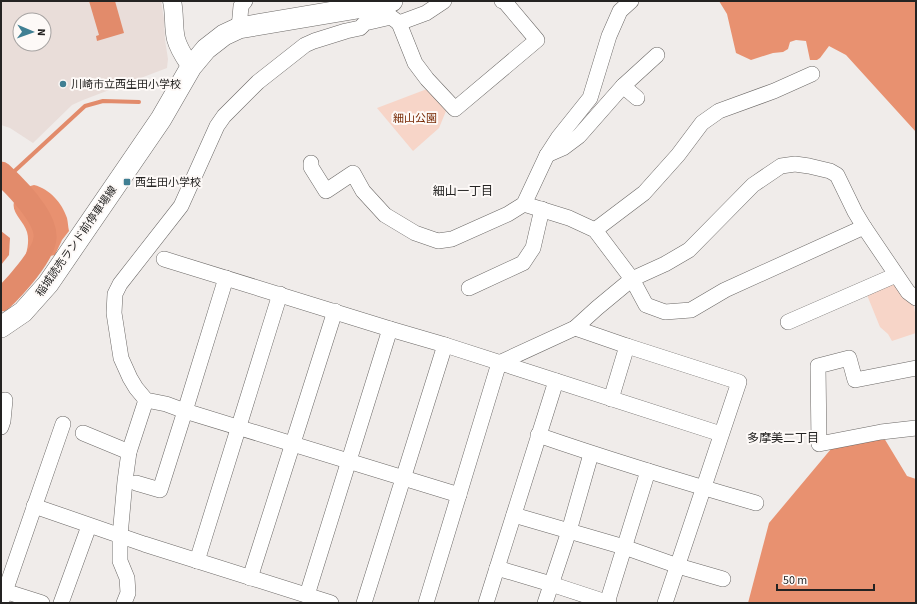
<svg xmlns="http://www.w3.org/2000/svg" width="917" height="604" font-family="'Source Sans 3','Noto Sans JP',sans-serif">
	<rect width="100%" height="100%" fill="#f0ecea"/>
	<path fill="#e9ddd9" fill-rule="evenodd" d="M1 1H161L164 19 165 40 168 59 167 68 83 100 72 105 33 143 10 128 1 125ZM20 20H44V44H20Z"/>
	<g fill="#f7d5c8">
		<path d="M427 89 446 111 439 128 413 151 377 108Z"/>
		<path d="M895 282 914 306 916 319V333L892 341 888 334 880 327 867 295Z"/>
	</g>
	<g fill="#e89170">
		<path d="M719 1H916V132L846 55 829 46 820 58 817 60H810L806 41 796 40 790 42 788 49 783 52 773 53 751 60 736 53 727 14Z"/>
		<path d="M34 185C50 189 62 203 67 218 68 222 68 227 69 231L62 240 55 255 50 256 45 265 42 263 39 265 26 254C28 247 29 239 27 232 23 218 3 208 21 193 25 189 29 186 34 185Z"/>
		<path d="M884 438 907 476 916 479V603H748L769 523 831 449Z"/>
	</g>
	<g fill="#e28b6b">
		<path d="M89 1H115L124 33 97 41 96 36 99 35Z"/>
		<path d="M1 231 10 238 9 255 1 265Z"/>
	</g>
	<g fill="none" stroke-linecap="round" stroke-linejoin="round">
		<path stroke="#e28b6b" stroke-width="4" d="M7 178 85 106 103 101 139 102"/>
		<path stroke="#e28b6b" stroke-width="23" d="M1 173C15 186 47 218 45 238 44 255 14 288 1 300"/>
		<g stroke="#6b6866" stroke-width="16">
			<g id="minor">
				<path d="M444 1 426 13 399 23 415 63 427 79 455 109 537 40 505 2 502 1"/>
				<path d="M399 23 391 17 365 23 360 28 346 31 314 41 305 45 258 82 224 116 217 126 181 206 120 284 115 294 114 313 121 358 130 378 136 388 146 400 166 404 185 411 459 495"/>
				<path d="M239 28 241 6 245 1"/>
				<path d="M623 86 637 98"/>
				<path d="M547 155 563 148 579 136 623 86 657 55"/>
				<path d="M311 163V167L326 191 353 173 363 191 385 215 415 233 438 241 452 239 508 214 524 204 547 155 558 138 590 98 609 36 620 11 631 1"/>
				<path d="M524 204 569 218 595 230 632 279 646 305 665 312 691 310 725 290 864 227"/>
				<path d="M595 230 644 193 678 155 702 123 719 111 774 91 812 74"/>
				<path d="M164 259 390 329 445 345 721 434"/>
				<path d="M469 288 523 263 533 248 542 209"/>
				<path d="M788 322 896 275"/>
				<path d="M575 328 627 346 739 382 665 603"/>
				<path d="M916 368 855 380 849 358 818 366 819 444 881 432 916 428"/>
				<path d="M611 399 627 346"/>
				<path d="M1 427 3 421 5 400"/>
				<path d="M83 433 129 452"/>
				<path d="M538 435C610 460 683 482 756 503"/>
				<path d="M136 483 160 490 185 411 226 278"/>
				<path d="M34 506 144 544 331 603"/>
				<path d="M514 515 624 547 678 566 723 579"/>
				<path d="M197 561 280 294"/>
				<path d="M497 568 551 584 609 603"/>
				<path d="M250 578 335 311"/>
				<path d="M1 590 42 603"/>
				<path d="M307 595 390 329"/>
				<path d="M1 603 63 424"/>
				<path d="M61 603 89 526"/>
				<path d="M124 603 128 593 127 578 120 561V536L125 481 129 452 146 400"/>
				<path d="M364 603 445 345"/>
				<path d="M426 603 499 363 575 328 597 308 632 279 665 264 689 250 753 185 781 166 795 164 809 166 830 171 837 175 855 212 864 227 908 292 916 298"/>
				<path d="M486 603 556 381"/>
				<path d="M545 603 569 531 591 454"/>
				<path d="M607 603 648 471"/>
			</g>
		</g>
		<g stroke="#6b6866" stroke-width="19">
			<path id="tertiary" d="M172 1C175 14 173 27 176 39 179 50 185 58 191 67"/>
		</g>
		<g stroke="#6b6866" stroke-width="22">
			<path id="secondary" d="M1 327 23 312 48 284 161 119 191 67 206 49 224 35 239 28 381 4 392 1"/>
		</g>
		<use href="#minor" stroke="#fff" stroke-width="15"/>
		<use href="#tertiary" stroke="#fff" stroke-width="18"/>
		<use href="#secondary" stroke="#fff" stroke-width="21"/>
	</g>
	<g fill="#407f93" stroke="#fdf9f7" stroke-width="1.5">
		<circle cx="63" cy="84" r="4"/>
		<rect x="123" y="178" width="8" height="8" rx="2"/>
	</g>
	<g text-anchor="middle" stroke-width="4" stroke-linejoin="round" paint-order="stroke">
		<g font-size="11" fill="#242322" stroke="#fdf9f7" text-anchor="start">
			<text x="71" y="88">川崎市立西生田小学校</text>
			<text x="135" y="186">西生田小学校</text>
		</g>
		<g font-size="11" fill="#762803" stroke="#fdf9f7">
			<text x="415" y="122">細山公園</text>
		</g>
		<g font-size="11" fill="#242322" stroke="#fdf9f7">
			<text transform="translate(76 241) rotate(-55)" y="4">稲城読売ランド前停車場線</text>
		</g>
		<g font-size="12" fill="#242322" stroke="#fdf9f7">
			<text x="463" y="195">細山一丁目</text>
			<text x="783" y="442">多摩美二丁目</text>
		</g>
	</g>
	<rect width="917" height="604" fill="none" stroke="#242322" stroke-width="4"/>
	<g transform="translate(32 32) rotate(92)"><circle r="19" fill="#fdf9f7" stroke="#a6a3a2"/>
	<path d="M0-3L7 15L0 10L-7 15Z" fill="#407f93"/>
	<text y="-6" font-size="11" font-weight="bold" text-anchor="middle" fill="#242322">N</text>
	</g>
	<path d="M777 584v6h97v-6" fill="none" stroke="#242322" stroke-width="2"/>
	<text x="783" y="584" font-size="12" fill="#242322" stroke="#fdf9f7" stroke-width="3" paint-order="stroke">50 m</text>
</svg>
